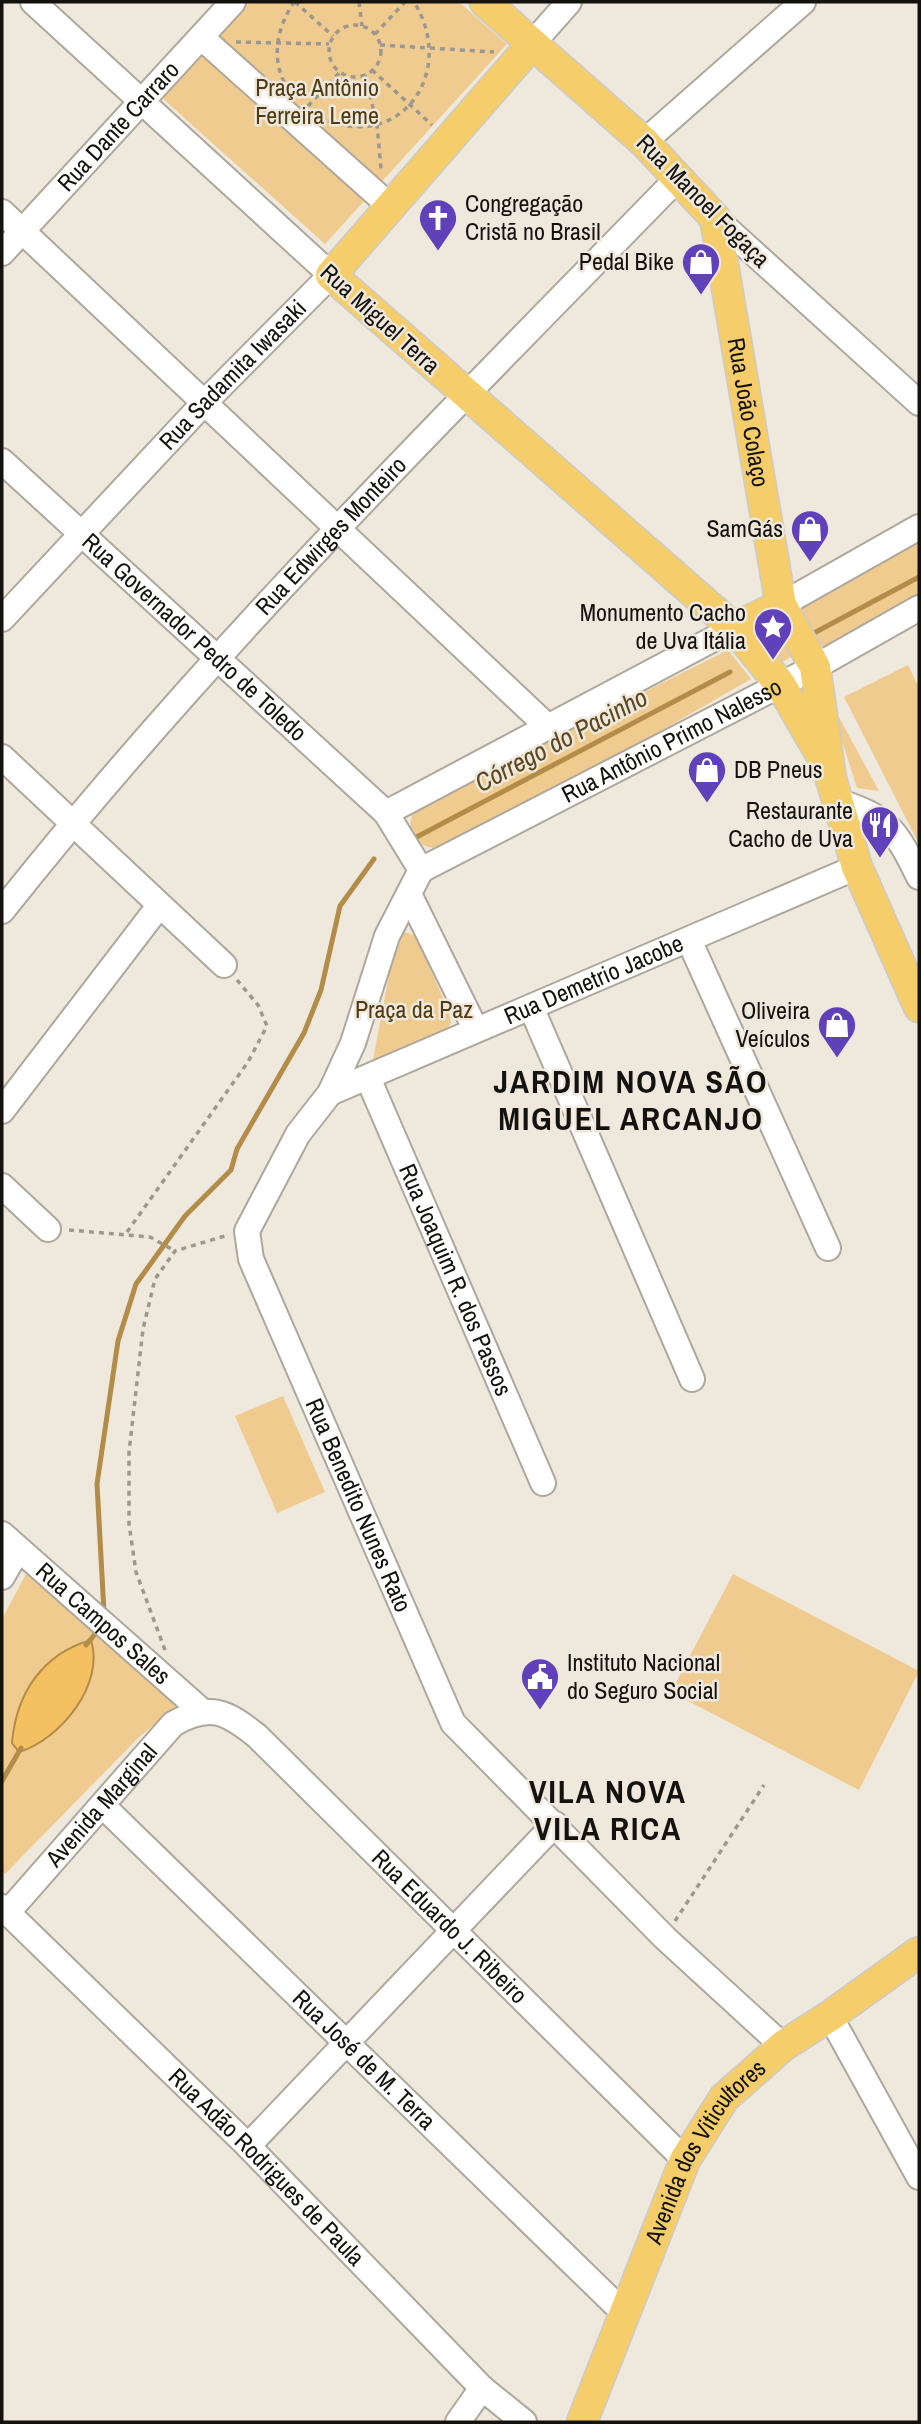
<svg xmlns="http://www.w3.org/2000/svg" width="921" height="2424" font-family="'Archivo Narrow',sans-serif">
	<rect width="100%" height="100%" fill="#efe8dc"/>
	<g fill="#efcb8f">
		<path d="M250 2H459L507 44 325 244 161 97Z"/>
		<path d="M919 541V595L841 642 823 647 798 609Z"/>
		<path d="M773 624H778L795 655 784 661H776L762 638 763 633Z"/>
		<path d="M728 650 751 679 462 845C430 856 397 842 416 806Z"/>
		<path d="M908 665 919 688V839L917 840 844 697Z"/>
		<path d="M828 697 879 791 857 788Z"/>
		<path d="M405 932 416 936 449 1012 451 1023 445 1033 373 1060 396 938Z"/>
		<path d="M283 1396 325 1492 277 1513 235 1416Z"/>
		<path d="M26 1574 179 1704 139 1737 5 1874 2 1871V1619Z"/>
		<path d="M733 1574 919 1671 859 1790 671 1692Z"/>
	</g>
	<path fill="#f5c061" stroke="#b28c48" stroke-width="2" d="M91 1640C105 1684 61 1739 19 1752L12 1743C16 1694 42 1654 91 1640Z"/>
	<g fill="none" stroke-linecap="round" stroke-linejoin="round">
		<g stroke="#b28c48" stroke-width="5">
			<path d="M814 633 919 577"/>
			<path d="M409 841 730 672"/>
			<path d="M104 1612 97 1484 118 1341 136 1284 185 1216 231 1170 237 1149 304 1033 321 990 340 906 374 859"/>
			<path d="M86 1645 100 1628"/>
			<path d="M2 1781 21 1748"/>
		</g>
		<g stroke="#aea79c" stroke-width="28">
			<g id="minor">
				<path d="M202 38 391 207"/>
				<path d="M532 44 569 2"/>
				<path d="M644 142 803 2"/>
				<path d="M2 212 548 727"/>
				<path d="M715 218 919 403"/>
				<path id="s1" d="M2 253 233 2"/>
				<path id="s2" d="M2 461 386 813 421 870"/>
				<path d="M781 605 919 527"/>
				<path id="s3" d="M2 619 204 403 331 275 33 2"/>
				<path d="M2 757 224 965"/>
				<path d="M837 801C888 817 896 830 919 877"/>
				<path d="M386 813 734 628"/>
				<path id="s4" d="M421 870 387 936 353 1043 330 1093 298 1134 247 1231 251 1259 453 1723 665 1938 783 2046"/>
				<path id="s5" d="M421 870 815 667 919 608"/>
				<path d="M409 894 475 1028"/>
				<path id="s6" d="M2 911C209 650 447 415 679 177"/>
				<path d="M689 940 828 1248"/>
				<path d="M531 1007 692 1379"/>
				<path id="s7" d="M368 1078 543 1483"/>
				<path id="s8" d="M330 1093 857 867"/>
				<path d="M2 1111 159 906"/>
				<path d="M2 1186 48 1229"/>
				<path id="s9" d="M2 1534 203 1712"/>
				<path d="M2 1577 18 1549"/>
				<path id="s10" d="M103 1806 624 2313"/>
				<path id="s11" d="M2 1907 248 2146 482 2388 524 2422"/>
				<path id="s12" d="M8 1912 173 1724C210 1703 226 1711 257 1736L685 2160"/>
				<path d="M830 2016 919 2177"/>
				<path d="M248 2146 555 1824"/>
				<path d="M458 2422 482 2388"/>
			</g>
		</g>
		<g stroke="#cbcbca" stroke-width="33">
			<g id="major">
				<path id="s13" d="M485 2 644 142 715 218 781 605 815 667 831 779 857 867 919 1007"/>
				<path d="M532 44 331 275 734 628 780 684 820 753"/>
				<path d="M734 628 781 605"/>
				<path id="s14" d="M582 2422 685 2160 724 2098 783 2046 830 2016 919 1952"/>
			</g>
		</g>
		<g stroke="#9d988f" stroke-width="3.5" stroke-dasharray="5 5" stroke-linecap="butt">
			<path d="M295 2 333 36"/>
			<path d="M359 2 362 26"/>
			<circle cx="355" cy="51" r="26"/>
			<path d="M375 34 405 2"/>
			<path d="M236 42 329 44"/>
			<path d="M380 45 494 52"/>
			<path d="M372 70 432 125"/>
			<path d="M365 75 377 124 381 169"/>
			<path d="M284 82C271 55 278 26 294 2"/>
			<path d="M308 106 340 72"/>
			<path d="M328 121C405 149 456 69 414 2"/>
			<path d="M69 1230 150 1237 175 1251"/>
			<path d="M127 1232 248 1062 267 1026 258 1005 237 980"/>
			<path d="M165 1650 136 1572 129 1524V1452L143 1329 155 1279 175 1251 228 1235"/>
			<path d="M675 1921 764 1785"/>
		</g>
		<use href="#minor" stroke="#fff" stroke-width="24"/>
		<use href="#major" stroke="#f5cd6b" stroke-width="30"/>
	</g>
	<defs>
		<g id="church-pin" transform="scale(2.0125)"><path d="M0 17L-7.5 6A9.5 9.5 0 1 1 7.5 6Z" fill="#6141ba" stroke="#efe8dc"/><path d="M-1.2-6h2.4v3.5h3.3v2.4h-3.3V6h-2.4V-.1h-3.3v-2.4h3.3Z" fill="#fff"/></g>
		<g id="shop-pin" transform="scale(2.0125)"><path d="M0 17L-7.5 6A9.5 9.5 0 1 1 7.5 6Z" fill="#6141ba" stroke="#efe8dc"/><path d="M-5-2.5h2.3a2.7 3.5 0 0 1 5.4 0H5L5.5 6h-11ZM-1.5-2.5h3a1.5 2.3 0 0 0-3 0Z" fill="#fff"/></g>
		<g id="sight-pin" transform="scale(2.0125)"><path d="M0 17L-7.5 6A9.5 9.5 0 1 1 7.5 6Z" fill="#6141ba" stroke="#efe8dc"/><path d="M0-6L1.8-2.2L6-1.7L2.9 1.2L3.7 5.4L0 3.3L-3.7 5.4L-2.9 1.2L-6-1.7L-1.8-2.2Z" fill="#fff"/></g>
		<g id="restaurant-pin" transform="scale(2.0125)"><path d="M0 17L-7.5 6A9.5 9.5 0 1 1 7.5 6Z" fill="#6141ba" stroke="#efe8dc"/><path d="M-5-6h1v4h1v-4h1v4h1v-4h1v5L-1.5 .5V6h-2V.5L-5-1ZM5-6V6H3V1.5H1.5Q1.5-4 5-6Z" fill="#fff"/></g>
		<g id="civic-pin" transform="scale(2.0125)"><path d="M0 17L-7.5 6A9.5 9.5 0 1 1 7.5 6Z" fill="#6141ba" stroke="#efe8dc"/><path d="M-.6-6.5H3V-4.5H.6V-3L4-1V1h2V6H-6V1h2V-1L-.6-3ZM-1.2 2.5V6h2.4V2.5Z" fill="#fff"/></g>
	</defs>
	<g fill-rule="evenodd">
		<use href="#church-pin" x="438" y="218"/>
		<use href="#shop-pin" x="701" y="262"/>
		<use href="#shop-pin" x="810" y="529"/>
		<use href="#sight-pin" x="773" y="627"/>
		<use href="#shop-pin" x="707" y="770"/>
		<use href="#restaurant-pin" x="880" y="825"/>
		<use href="#shop-pin" x="837" y="1025"/>
		<use href="#civic-pin" x="540" y="1677"/>
	</g>
	<g text-anchor="middle" stroke-width="5" stroke-linejoin="round" paint-order="stroke">
		<g font-size="24" fill="#4f3a12" stroke="#efe8dc">
			<text x="317" y="96">Praça Antônio<tspan x="317" dy="28">Ferreira Leme</tspan></text>
			<text x="414" y="1018">Praça da Paz</text>
		</g>
		<g font-size="24" fill="#14120e" stroke="#efe8dc">
			<text dy="8" stroke="none"><textPath href="#s1" startOffset="172">Rua Dante Carraro</textPath></text>
			<text transform="translate(703 201) rotate(45)" y="8">Rua Manoel Fogaça</text>
			<text transform="translate(380 319) rotate(42)" y="8">Rua Miguel Terra</text>
			<text dy="8" stroke="none"><textPath href="#s3" startOffset="336">Rua Sadamita Iwasaki</textPath></text>
			<text dy="8" stroke="none"><textPath href="#s13" startOffset="513">Rua João Colaço</textPath></text>
			<text dy="8" stroke="none"><textPath href="#s6" startOffset="499">Rua Edwirges Monteiro</textPath></text>
			<text dy="8" stroke="none"><textPath href="#s2" startOffset="261">Rua Governador Pedro de Toledo</textPath></text>
			<text dy="8" stroke="none"><textPath href="#s5" startOffset="282">Rua Antônio Primo Nalesso</textPath></text>
			<text dy="8" stroke="none"><textPath href="#s8" startOffset="287">Rua Demetrio Jacobe</textPath></text>
			<text dy="8" stroke="none"><textPath href="#s7" startOffset="220">Rua Joaquim R. dos Passos</textPath></text>
			<text dy="8" stroke="none"><textPath href="#s4" startOffset="700">Rua Benedito Nunes Rato</textPath></text>
			<text dy="8" stroke="none"><textPath href="#s9" startOffset="135">Rua Campos Sales</textPath></text>
			<text dy="8" stroke="none"><textPath href="#s12" startOffset="142">Avenida Marginal</textPath></text>
			<text dy="8" stroke="none"><textPath href="#s12" startOffset="614">Rua Eduardo J. Ribeiro</textPath></text>
			<text dy="8" stroke="none"><textPath href="#s10" startOffset="364">Rua José de M. Terra</textPath></text>
			<text dy="8" stroke="none"><textPath href="#s14" startOffset="299">Avenida dos Viticultores</textPath></text>
			<text dy="8" stroke="none"><textPath href="#s11" startOffset="371">Rua Adão Rodrigues de Paula</textPath></text>
		</g>
		<g font-size="24" fill="#14120e" stroke="#efe8dc" text-anchor="end">
			<text x="465" y="212" text-anchor="start">Congregação<tspan x="465" dy="28">Cristã no Brasil</tspan></text>
			<text x="674" y="270">Pedal Bike</text>
			<text x="783" y="537">SamGás</text>
			<text x="746" y="621">Monumento Cacho<tspan x="746" dy="28">de Uva Itália</tspan></text>
			<text x="734" y="778" text-anchor="start">DB Pneus</text>
			<text x="853" y="819">Restaurante<tspan x="853" dy="28">Cacho de Uva</tspan></text>
			<text x="810" y="1019">Oliveira<tspan x="810" dy="28">Veículos</tspan></text>
			<text x="567" y="1671" text-anchor="start">Instituto Nacional<tspan x="567" dy="28">do Seguro Social</tspan></text>
		</g>
		<g font-size="26" font-style="italic" fill="#5c461e" stroke="#efe8dc">
			<text transform="translate(561 740) rotate(-28)" y="9">Córrego do Pacinho</text>
		</g>
		<g font-size="32" font-weight="bold" letter-spacing="2" fill="#14120e" stroke="#efe8dc">
			<text x="631" y="1093">JARDIM NOVA SÃO<tspan x="631" dy="37">MIGUEL ARCANJO</tspan></text>
			<text x="608" y="1803">VILA NOVA<tspan x="608" dy="37">VILA RICA</tspan></text>
		</g>
	</g>
	<rect width="921" height="2424" fill="none" stroke="#14120e" stroke-width="7"/>
</svg>
